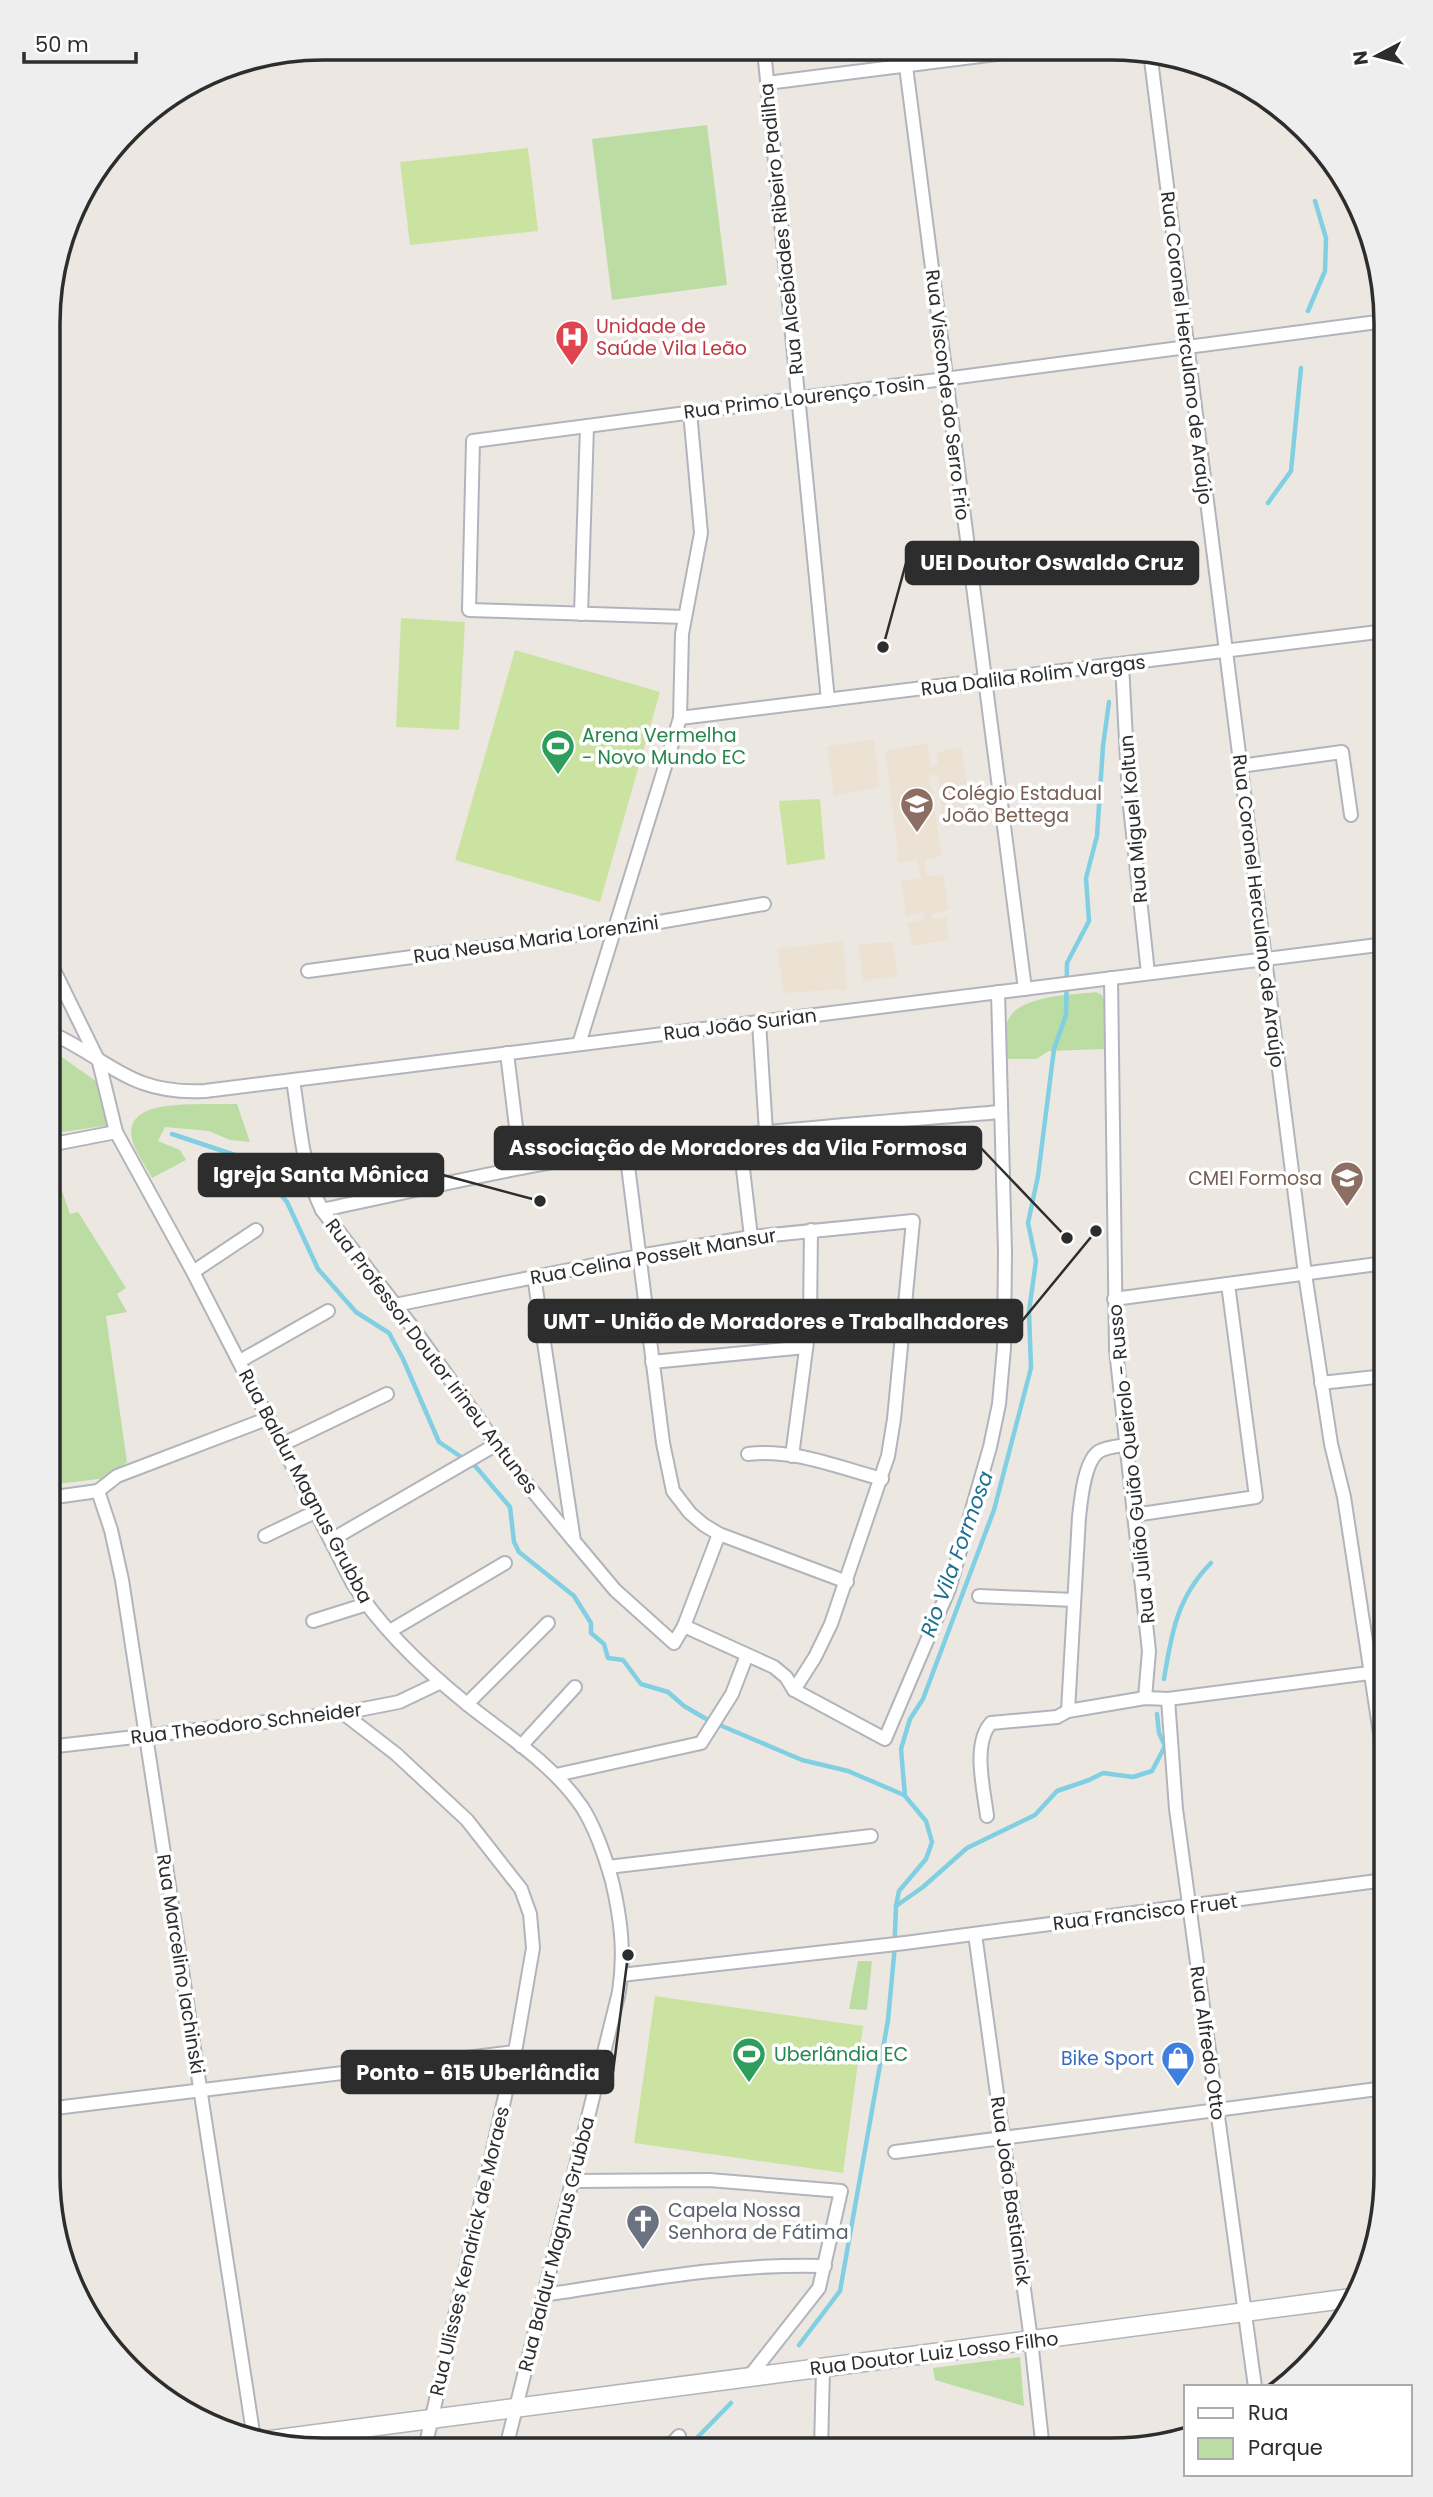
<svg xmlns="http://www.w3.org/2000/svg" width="1433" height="2497" font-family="Poppins,sans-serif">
	<rect width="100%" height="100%" fill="#ede7e1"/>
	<g fill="#ece2d3">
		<path d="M874 739 879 787 834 796 827 746Z"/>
		<path d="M928 743 930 765H938L937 752 961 747 971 810 942 813 938 774 929 776 942 856 925 860 927 876 943 875 949 910 933 913 932 919 947 918 948 940 912 946 907 923 925 919 923 912 906 917 901 882 921 878 917 859 899 863 885 751Z"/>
		<path d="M843 941 847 989 784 993 777 949Z"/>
		<path d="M893 942 898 976 863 981 858 944Z"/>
	</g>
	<g fill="#bbdda4">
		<path d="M707 125 727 285 612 300 592 139Z"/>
		<path d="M1096 992 1102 995 1104 1000 1105 1049 1049 1051 1036 1059H1006C1006 1047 1003 1031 1008 1020 1019 995 1072 995 1096 992Z"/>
		<path d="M49 1048 100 1084 110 1125 49 1134Z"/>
		<path d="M205 1104H237L250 1142 230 1140 209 1131 165 1127 158 1141 180 1150 186 1160 152 1178C146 1166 135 1152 132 1139 124 1101 183 1105 205 1104Z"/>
		<path d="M57 1176 70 1214 78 1212 126 1288 117 1294 127 1312 106 1316 127 1462 107 1478 48 1485V1177Z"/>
		<path d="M858 1961H872L867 2010 849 2009Z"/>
		<path d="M1020 2357 1024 2406 935 2380 933 2368Z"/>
	</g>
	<g fill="#cbe3a1">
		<path d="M528 148 538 231 410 245 400 162Z"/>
		<path d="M401 618 465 622 459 730 396 727Z"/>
		<path d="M515 650 660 692 600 902 455 860Z"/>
		<path d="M820 799 825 859 787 865 779 801Z"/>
		<path d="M655 1996 863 2026 843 2173 634 2143Z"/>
	</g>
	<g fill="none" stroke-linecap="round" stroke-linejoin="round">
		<g stroke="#80cfe3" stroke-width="4.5">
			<path d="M1308 311 1325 271 1326 238 1315 201"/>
			<path d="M1268 503 1291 471 1301 368"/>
			<path d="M172 1134 253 1161 287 1202 318 1269 356 1312 389 1333 403 1359 439 1442 476 1467 510 1507 514 1542 519 1552 574 1596 591 1623V1633L604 1644 608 1658 623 1660 641 1684 668 1692 684 1706 708 1720 802 1760 848 1771 904 1795"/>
			<path d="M1164 1679C1171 1635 1177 1597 1211 1563"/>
			<path d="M896 1906 923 1887 967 1848 1035 1815 1057 1791 1089 1780 1103 1773 1133 1777 1152 1771 1165 1746 1159 1733 1157 1714"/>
			<path d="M799 2345 840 2291 888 2020 894 1956 896 1906 899 1891 926 1859 932 1842 926 1821 905 1796 901 1749 910 1719 923 1699 994 1510 1031 1368 1029 1311 1036 1261 1028 1223 1038 1176 1054 1049 1066 1015 1067 963 1089 921 1086 878 1097 836 1103 746 1109 702"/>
			<path d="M686 2449 731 2403"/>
		</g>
		<g stroke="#b2b4bc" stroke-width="16">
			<g id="street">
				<path d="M764 50 828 700"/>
				<path d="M904 51 1025 989"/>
				<path d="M1150 52 1305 1274 1331 1444 1344 1497 1385 1766"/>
				<path d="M767 83 1012 52"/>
				<path d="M581 614 587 426"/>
				<path d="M685 617 469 610 473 441 1385 321"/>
				<path d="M1122 664 1129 797 1148 973"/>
				<path d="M680 718 1386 631"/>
				<path d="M1240 766 1342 752 1351 815"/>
				<path d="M49 960 99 1062 116 1132 193 1272 353 1584C382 1630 425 1670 467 1704 507 1736 553 1764 582 1807 596 1829 605 1856 612 1881 621 1919 625 1953 619 1992L506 2448"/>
				<path d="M308 971 613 930 764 904"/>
				<path d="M1111 978 1116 1350 1149 1651 1145 1698"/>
				<path d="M759 1022 766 1132"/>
				<path d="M49 1032C111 1060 129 1095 205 1091L1386 944"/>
				<path d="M579 1044 680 718 682 634 701 533 690 412"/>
				<path d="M507 1053 521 1168"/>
				<path d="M293 1080C300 1123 302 1170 322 1210L413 1328 513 1467 573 1540"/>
				<path d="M739 1135 751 1237"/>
				<path d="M49 1145 116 1132"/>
				<path d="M626 1150 663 1443 673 1491 690 1513 704 1525 719 1534 847 1582"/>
				<path d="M322 1210C431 1187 540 1161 651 1146 767 1130 884 1122 1000 1112"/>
				<path d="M193 1272 256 1230"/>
				<path d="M534 1276 574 1541 615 1590 674 1643 684 1626 774 1667 786 1677 794 1690 885 1739 949 1589 990 1447 999 1404 1004 1348 1005 1252 998 992"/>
				<path d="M1114 1299 1385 1263"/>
				<path d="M395 1305 639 1256 751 1237 913 1221 894 1419 888 1456 831 1624 815 1657 794 1690"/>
				<path d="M240 1361 328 1311"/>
				<path d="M652 1362 806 1347"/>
				<path d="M1321 1383 1385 1376"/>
				<path d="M283 1444 387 1394"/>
				<path d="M748 1454C792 1448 840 1468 882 1479"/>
				<path d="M792 1456 810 1319 811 1230"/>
				<path d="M98 1491 111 1530 122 1580 254 2439"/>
				<path d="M48 1498 98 1491 117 1476 269 1418"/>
				<path d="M1134 1515 1256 1497 1228 1284"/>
				<path d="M265 1536 317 1511"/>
				<path d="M331 1540 497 1444"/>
				<path d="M979 1596 1074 1600"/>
				<path d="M313 1621 367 1604"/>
				<path d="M684 1626 719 1534"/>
				<path d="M390 1631 505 1563"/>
				<path d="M1168 1699 1176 1809 1255 2387"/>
				<path d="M467 1704 548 1623"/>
				<path d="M1068 1711 1079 1517C1081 1500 1084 1463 1098 1452 1105 1447 1118 1446 1126 1445"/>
				<path d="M343 1713 396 1754 467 1820 521 1889 530 1914 533 1948 515 2052 425 2448"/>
				<path d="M521 1746 575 1687"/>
				<path d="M48 1747 343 1713 399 1702 441 1682"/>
				<path d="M556 1775 701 1743 732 1694 747 1655"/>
				<path d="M987 1816C984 1790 972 1744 991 1723L1057 1717 1068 1711 1145 1698 1168 1699 1385 1671"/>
				<path d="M608 1867 871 1836"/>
				<path d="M975 1934 1031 2340 1043 2450"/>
				<path d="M621 1975 905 1943 1385 1880"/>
				<path d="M47 2109 515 2052"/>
				<path d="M895 2152 1385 2088"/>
				<path d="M572 2181 709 2180 841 2191 819 2288 749 2377"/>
				<path d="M544 2295C637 2281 730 2263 825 2266"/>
				<path d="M668 2448 679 2436"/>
				<path d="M821 2449 823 2368"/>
			</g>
		</g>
		<g stroke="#b2b4bc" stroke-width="21">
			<path id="secondary" d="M263 2441 1352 2298"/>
		</g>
		<use href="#street" stroke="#fff" stroke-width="12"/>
		<use href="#secondary" stroke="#fff" stroke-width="18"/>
	</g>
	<defs>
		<g id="hospital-pin" transform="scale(1.75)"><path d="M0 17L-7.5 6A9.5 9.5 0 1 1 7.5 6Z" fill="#e0444e" stroke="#fff"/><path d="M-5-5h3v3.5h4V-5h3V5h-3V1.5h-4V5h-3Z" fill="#fff"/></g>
		<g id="stadium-pin" transform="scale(1.75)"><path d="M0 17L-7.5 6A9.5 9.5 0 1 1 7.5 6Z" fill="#2e9e5b" stroke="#fff"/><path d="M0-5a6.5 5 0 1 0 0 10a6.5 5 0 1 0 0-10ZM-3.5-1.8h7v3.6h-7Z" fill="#fff"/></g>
		<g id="school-pin" transform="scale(1.75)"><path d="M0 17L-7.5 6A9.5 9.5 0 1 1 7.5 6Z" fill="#8d6e63" stroke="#fff"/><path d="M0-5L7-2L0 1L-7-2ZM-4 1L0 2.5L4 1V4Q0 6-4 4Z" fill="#fff"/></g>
		<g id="shop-pin" transform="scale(1.75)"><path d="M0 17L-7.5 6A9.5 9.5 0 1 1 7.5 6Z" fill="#3f7fe0" stroke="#fff"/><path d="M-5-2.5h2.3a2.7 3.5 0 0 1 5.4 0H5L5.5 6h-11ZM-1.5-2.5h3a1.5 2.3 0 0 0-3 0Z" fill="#fff"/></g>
		<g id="church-pin" transform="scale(1.75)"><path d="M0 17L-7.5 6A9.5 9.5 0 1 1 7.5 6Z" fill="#6b7280" stroke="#fff"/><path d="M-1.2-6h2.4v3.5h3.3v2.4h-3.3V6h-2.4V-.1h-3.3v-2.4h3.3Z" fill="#fff"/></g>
	</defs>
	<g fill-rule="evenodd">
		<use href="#hospital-pin" x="572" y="337"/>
		<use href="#stadium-pin" x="558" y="746"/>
		<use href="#school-pin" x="917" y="804"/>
		<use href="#school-pin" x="1347" y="1178"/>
		<use href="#stadium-pin" x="749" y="2054"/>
		<use href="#shop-pin" x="1178" y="2058"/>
		<use href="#church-pin" x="643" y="2221"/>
	</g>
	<g text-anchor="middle" stroke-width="7" stroke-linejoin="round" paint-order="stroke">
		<g font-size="19" fill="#2d2d2d" stroke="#fff">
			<text transform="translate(781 229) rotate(-96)" y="7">Rua Alcebíades Ribeiro Padilha</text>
			<text transform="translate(1187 348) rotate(83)" y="7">Rua Coronel Herculano de Araújo</text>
			<text transform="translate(948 395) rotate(83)" y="7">Rua Visconde do Serro Frio</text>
			<text transform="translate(804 397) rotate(-7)" y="7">Rua Primo Lourenço Tosin</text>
			<text transform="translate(1033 675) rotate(-7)" y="7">Rua Dalila Rolim Vargas</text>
			<text transform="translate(1133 819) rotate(-95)" y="7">Rua Miguel Koltun</text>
			<text transform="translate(1259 911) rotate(83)" y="7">Rua Coronel Herculano de Araújo</text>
			<text transform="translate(536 939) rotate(-8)" y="7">Rua Neusa Maria Lorenzini</text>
			<text transform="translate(740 1024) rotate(-7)" y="7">Rua João Surian</text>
			<text transform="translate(653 1256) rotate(-10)" y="7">Rua Celina Posselt Mansur</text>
			<text transform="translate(432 1356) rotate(53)" y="7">Rua Professor Doutor Irineu Antunes</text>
			<text transform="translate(1131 1464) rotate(-96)" y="7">Rua Julião Guião Queirolo - Russo</text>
			<text transform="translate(306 1486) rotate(62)" y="7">Rua Baldur Magnus Grubba</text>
			<text transform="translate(246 1723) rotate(-7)" y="7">Rua Theodoro Schneider</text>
			<text transform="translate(1145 1912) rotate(-7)" y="7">Rua Francisco Fruet</text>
			<text transform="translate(181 1964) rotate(81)" y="7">Rua Marcelino Iachinski</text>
			<text transform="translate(1208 2043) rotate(82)" y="7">Rua Alfredo Otto</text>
			<text transform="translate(1011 2191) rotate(82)" y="7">Rua João Bastianick</text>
			<text transform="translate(556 2244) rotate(-76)" y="7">Rua Baldur Magnus Grubba</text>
			<text transform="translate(469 2251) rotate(-77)" y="7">Rua Ulisses Kendrick de Moraes</text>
			<text transform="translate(934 2353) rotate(-7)" y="7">Rua Doutor Luiz Losso Filho</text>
		</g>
		<g font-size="19" fill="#be3a42" stroke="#fff" text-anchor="start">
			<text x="596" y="333">Unidade de<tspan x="596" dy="22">Saúde Vila Leão</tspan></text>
		</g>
		<g font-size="19" fill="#27864d" stroke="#fff" text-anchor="start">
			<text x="582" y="742">Arena Vermelha<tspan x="582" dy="22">- Novo Mundo EC</tspan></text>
			<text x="774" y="2061">Uberlândia EC</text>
		</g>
		<g font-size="19" fill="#785e54" stroke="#fff" text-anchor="start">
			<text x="942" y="800">Colégio Estadual<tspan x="942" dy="22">João Bettega</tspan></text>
			<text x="1322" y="1185" text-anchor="end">CMEI Formosa</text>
		</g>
		<g font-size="19" fill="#366cbe" stroke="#fff" text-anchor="end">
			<text x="1154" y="2065">Bike Sport</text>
		</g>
		<g font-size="19" fill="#5b616d" stroke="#fff" text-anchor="start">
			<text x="668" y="2217">Capela Nossa<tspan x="668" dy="22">Senhora de Fátima</tspan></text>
		</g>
		<g font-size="21" font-style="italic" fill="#1d7092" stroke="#fff">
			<text transform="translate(957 1554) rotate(-70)" y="7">Rio Vila Formosa</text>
		</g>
	</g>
	<path d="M0 0H1433V2497H0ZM323 60H1111A263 263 0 0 1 1374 323V2175A263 263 0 0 1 1111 2438H323A263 263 0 0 1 60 2175V323A263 263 0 0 1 323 60Z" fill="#eee" fill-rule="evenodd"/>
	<path fill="none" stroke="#2d2d2d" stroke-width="3.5" d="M323 60H1111A263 263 0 0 1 1374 323V2175A263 263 0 0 1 1111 2438H323A263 263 0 0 1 60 2175V323A263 263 0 0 1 323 60Z"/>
	<path fill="none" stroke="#2d2d2d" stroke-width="2.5" d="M883 647L906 563M1067 1238L981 1148M540 1201L443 1175M1096 1231L1022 1321M628 1955L613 2072"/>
	<g fill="#2d2d2d" stroke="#fff" stroke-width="2.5">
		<circle cx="883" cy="647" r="7"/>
		<circle cx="1067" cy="1238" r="7"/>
		<circle cx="540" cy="1201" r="7"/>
		<circle cx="1096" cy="1231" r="7"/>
		<circle cx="628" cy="1955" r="7"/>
	</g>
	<g fill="#2d2d2d" stroke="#2d2d2d" stroke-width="2.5">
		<rect x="906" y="542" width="292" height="42" rx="7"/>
		<rect x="495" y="1127" width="486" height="42" rx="7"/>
		<rect x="199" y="1154" width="244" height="42" rx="7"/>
		<rect x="529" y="1300" width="493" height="42" rx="7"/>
		<rect x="342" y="2051" width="271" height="42" rx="7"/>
	</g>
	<g font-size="21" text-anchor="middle" font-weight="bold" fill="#fff">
		<text x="1052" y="570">UEI Doutor Oswaldo Cruz</text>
		<text x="738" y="1155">Associação de Moradores da Vila Formosa</text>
		<text x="321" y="1182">Igreja Santa Mônica</text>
		<text x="776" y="1329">UMT - União de Moradores e Trabalhadores</text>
		<text x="478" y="2080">Ponto - 615 Uberlândia</text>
	</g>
	<rect x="1184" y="2385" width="228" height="91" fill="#ffffff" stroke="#ababab" stroke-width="2"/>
	<rect x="1198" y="2408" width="35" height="10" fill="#ffffff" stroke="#ababab" stroke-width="2"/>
	<text x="1248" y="2420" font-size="21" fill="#2d2d2d">Rua</text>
	<rect x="1198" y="2438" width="35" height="21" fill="#bbdda4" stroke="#ababab" stroke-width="2"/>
	<text x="1248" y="2455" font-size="21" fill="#2d2d2d">Parque</text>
	<g transform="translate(1377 56) rotate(263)" stroke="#ffffff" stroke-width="5" paint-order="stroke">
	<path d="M0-5L12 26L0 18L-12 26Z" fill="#2d2d2d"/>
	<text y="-10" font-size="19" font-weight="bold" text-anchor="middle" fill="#2d2d2d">N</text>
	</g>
	<path d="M24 52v10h112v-10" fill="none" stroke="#2d2d2d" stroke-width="3.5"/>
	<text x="35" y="52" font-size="21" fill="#2d2d2d" stroke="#ffffff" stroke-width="5" paint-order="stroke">50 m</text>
</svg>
